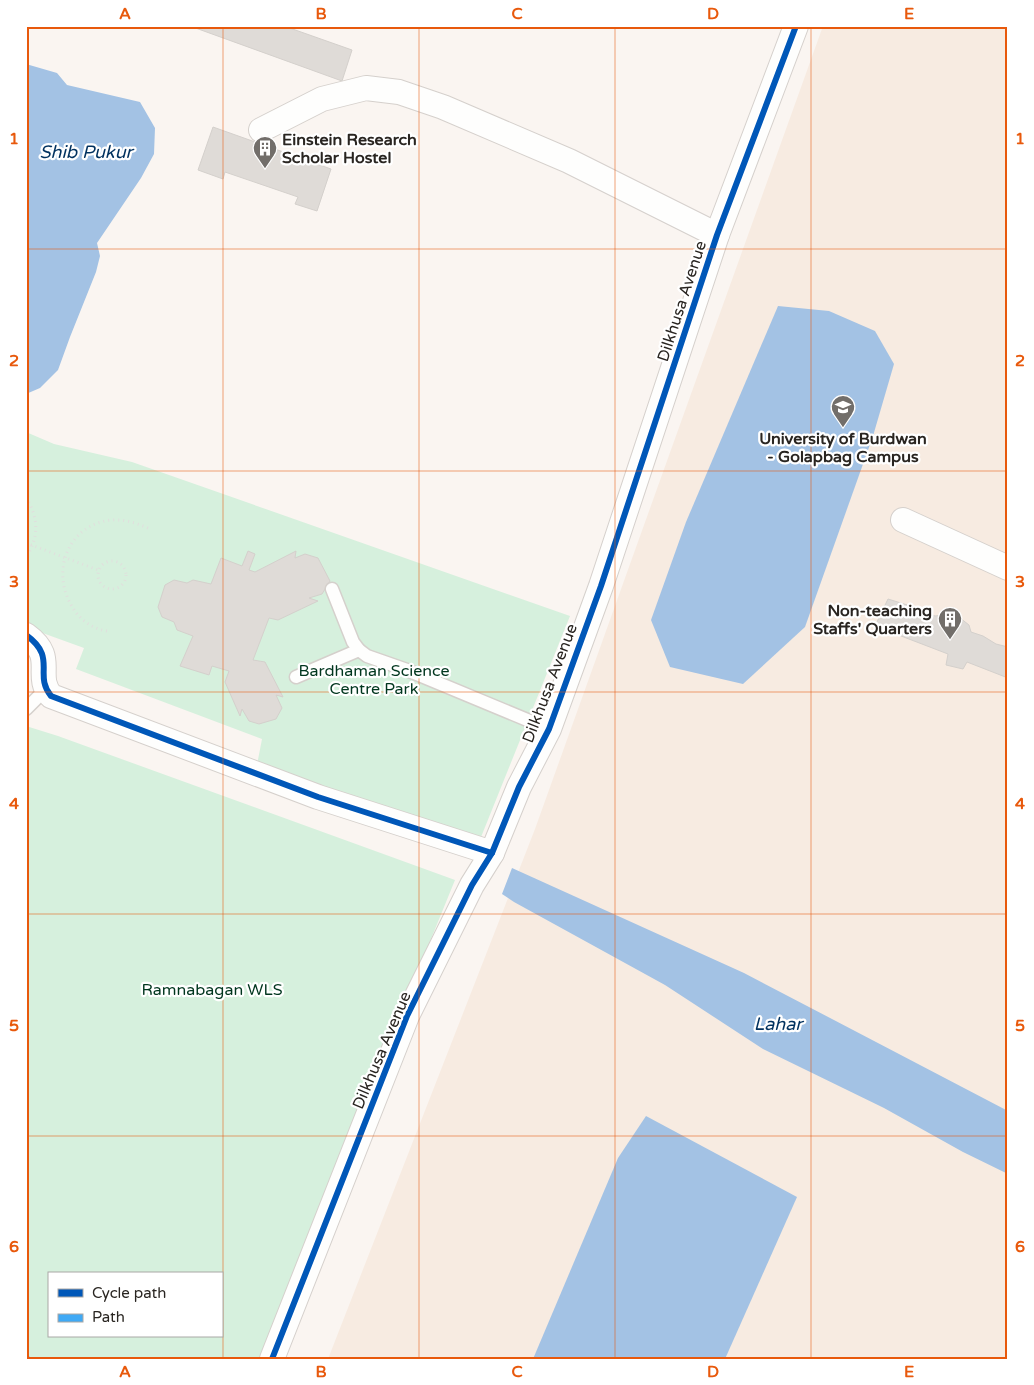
<svg xmlns="http://www.w3.org/2000/svg" width="1034" height="1385" font-family="'Varela Round',sans-serif">
	<rect width="100%" height="100%" fill="#faf5f1"/>
	<path fill="#f7ebe1" d="M823 26H1008V1359H328L535 829Z"/>
	<g fill="#d6f0dd" fill-rule="evenodd">
		<path d="M26 432 54 444 132 462 570 616 477 847 256 770 262 739 76 669 84 648 26 627Z"/>
		<path d="M26 726 58 736 455 880 260 1359H26ZM49 1274H221V1336H49Z"/>
	</g>
	<g fill="#a3c2e4">
		<path d="M26 64 57 73 67 85 140 102 155 128 154 154 141 178 97 243 100 256 96 272 70 337 58 370 40 388 26 394Z"/>
		<path d="M778 306 829 311 875 331 894 364 873 436 805 627 743 684 670 667 651 620 686 522Z"/>
		<path d="M512 868 744 973 1008 1111V1174L963 1152 884 1108 763 1049 665 985 514 902 502 894Z"/>
		<path d="M646 1116 797 1197 725 1359H533L618 1158Z"/>
	</g>
	<g fill="#dfdbd7" stroke="#d4d0cc">
		<path d="M190 26H284L352 50 342 81Z"/>
		<path d="M213 127 331 169 317 211 295 204 298 197 225 172 223 179 198 170Z"/>
		<path d="M248 551 255 554 249 570 255 572 296 551 295 558 305 554 318 558 330 581 322 594 309 598 318 601 278 620 269 618 253 660 265 662 283 697 276 695 282 708 276 719 259 724 249 721 242 709 240 716 225 682 229 671 212 666 209 675 180 666 193 636 177 630 174 622 162 617 158 607 165 585 174 580 187 583 193 580 211 584 221 558 242 566Z"/>
		<path d="M888 599 917 608 935 616 955 614 969 625 971 632 983 636 996 644 1008 647V678L967 662 963 669 946 665 948 654 875 626Z"/>
	</g>
	<g fill="none" stroke-linecap="round" stroke-linejoin="round">
		<g stroke="#d5d0cc" stroke-width="15">
			<g id="lane">
				<path d="M332 589 353 642 359 650 367 656 407 670 549 729"/>
				<path d="M296 677 359 650"/>
				<path d="M26 709 46 689"/>
			</g>
		</g>
		<g stroke="#d5d0cc" stroke-width="26">
			<g id="street">
				<path d="M261 130 322 99 366 88 399 92 443 107 569 161 717 235"/>
				<path d="M903 520 1008 568"/>
				<path d="M26 635C58 658 33 674 51 696L318 797 492 853"/>
				<path d="M272 1359 407 1016 472 885 492 853 519 787 549 729 601 586 717 235 796 26"/>
			</g>
		</g>
		<g stroke="#e0dfdd" stroke-width="3" stroke-dasharray="1 4" stroke-linecap="butt">
			<path d="M26 498C39 517 39 538 26 557"/>
			<path d="M26 543 98 570"/>
			<circle cx="112" cy="575" r="14"/>
			<path d="M107 631C93 629 80 620 73 608 50 573 67 525 111 520 124 519 136 523 148 528"/>
		</g>
		<use href="#lane" stroke="#fefefd" stroke-width="12"/>
		<use href="#street" stroke="#fefefd" stroke-width="24"/>
		<path stroke="#3fa9f5" stroke-width="5" stroke-dasharray="10 5" stroke-linecap="butt" d="M26 1358 29 1359"/>
		<g stroke="#fff" stroke-width="9">
			<g id="cycleway">
				<path d="M26 635C58 658 33 674 51 696L318 797 492 853"/>
				<path d="M272 1359 407 1016 472 885 492 853 519 787 549 729 601 586 717 235 796 26"/>
			</g>
		</g>
		<use href="#cycleway" stroke="#0057b8" stroke-width="6"/>
	</g>
	<path fill="none" stroke="#e8590c" stroke-width="1" stroke-opacity="0.55" d="M223 26V1359M419 26V1359M615 26V1359M811 26V1359M26 249H1008M26 471H1008M26 692H1008M26 914H1008M26 1136H1008"/>
	<defs>
		<g id="building-pin" transform="scale(1.25)"><path d="M0 17L-7.5 6A9.5 9.5 0 1 1 7.5 6Z" fill="#726e6a" stroke="#fff"/><path d="M-4-6H4V6H1V3H-1V6H-4ZM-2.5-4.3h1.7v1.8h-1.7ZM.8-4.3h1.7v1.8H.8ZM-2.5-1h1.7V.8h-1.7ZM.8-1h1.7V.8H.8Z" fill="#fff"/></g>
		<g id="university-pin" transform="scale(1.25)"><path d="M0 17L-7.5 6A9.5 9.5 0 1 1 7.5 6Z" fill="#726e6a" stroke="#fff"/><path d="M0-5L7-2L0 1L-7-2ZM-4 1L0 2.5L4 1V4Q0 6-4 4Z" fill="#fff"/></g>
	</defs>
	<g fill-rule="evenodd">
		<use href="#building-pin" x="265" y="148"/>
		<use href="#university-pin" x="843" y="407"/>
		<use href="#building-pin" x="950" y="619"/>
	</g>
	<g text-anchor="middle" stroke-width="4.5" stroke-linejoin="round" paint-order="stroke">
		<g font-size="16" font-weight="bold" fill="#292521" stroke="#fff" text-anchor="start">
			<text x="282" y="145">Einstein Research<tspan x="282" dy="18">Scholar Hostel</tspan></text>
			<text x="843" y="444" text-anchor="middle">University of Burdwan<tspan x="843" dy="18">- Golapbag Campus</tspan></text>
			<text x="932" y="616" text-anchor="end">Non-teaching<tspan x="932" dy="18">Staffs' Quarters</tspan></text>
		</g>
		<g font-size="16" fill="#292521" stroke="#fff">
			<text transform="translate(681 301) rotate(-72)" y="6">Dilkhusa Avenue</text>
			<text transform="translate(549 683) rotate(-69)" y="6">Dilkhusa Avenue</text>
			<text transform="translate(381 1050) rotate(-67)" y="6">Dilkhusa Avenue</text>
		</g>
		<g font-size="16" fill="#00361e" stroke="#fff">
			<text x="374" y="676">Bardhaman Science<tspan x="374" dy="18">Centre Park</tspan></text>
			<text x="212" y="995">Ramnabagan WLS</text>
		</g>
		<g font-size="18" font-style="italic" fill="#00315f" stroke="#fff">
			<text x="86" y="158">Shib Pukur</text>
			<text x="778" y="1030">Lahar</text>
		</g>
	</g>
	<rect width="1034" height="1385" fill="none" stroke="#ffffff" stroke-width="55"/>
	<rect x="48" y="1272" width="175" height="65" fill="#ffffff" stroke="#a9a8a6"/>
	<rect x="58" y="1289" width="25" height="8" fill="#0057b8" stroke="#a9a8a6"/>
	<text x="92" y="1298" font-size="15" fill="#292521">Cycle path</text>
	<rect x="58" y="1314" width="25" height="8" fill="#3fa9f5" stroke="#a9a8a6"/>
	<text x="92" y="1322" font-size="15" fill="#292521">Path</text>
	<rect x="28" y="28" width="978" height="1330" fill="none" stroke="#e8590c" stroke-width="2"/>
	<g font-size="16" text-anchor="middle" font-weight="bold" fill="#e8590c">
		<text x="125" y="19">A</text>
		<text x="321" y="19">B</text>
		<text x="517" y="19">C</text>
		<text x="713" y="19">D</text>
		<text x="909" y="19">E</text>
		<text x="14" y="144">1</text>
		<text x="1020" y="144">1</text>
		<text x="14" y="366">2</text>
		<text x="1020" y="366">2</text>
		<text x="14" y="587">3</text>
		<text x="1020" y="587">3</text>
		<text x="14" y="809">4</text>
		<text x="1020" y="809">4</text>
		<text x="14" y="1031">5</text>
		<text x="1020" y="1031">5</text>
		<text x="14" y="1252">6</text>
		<text x="1020" y="1252">6</text>
		<text x="125" y="1377">A</text>
		<text x="321" y="1377">B</text>
		<text x="517" y="1377">C</text>
		<text x="713" y="1377">D</text>
		<text x="909" y="1377">E</text>
	</g>
</svg>
